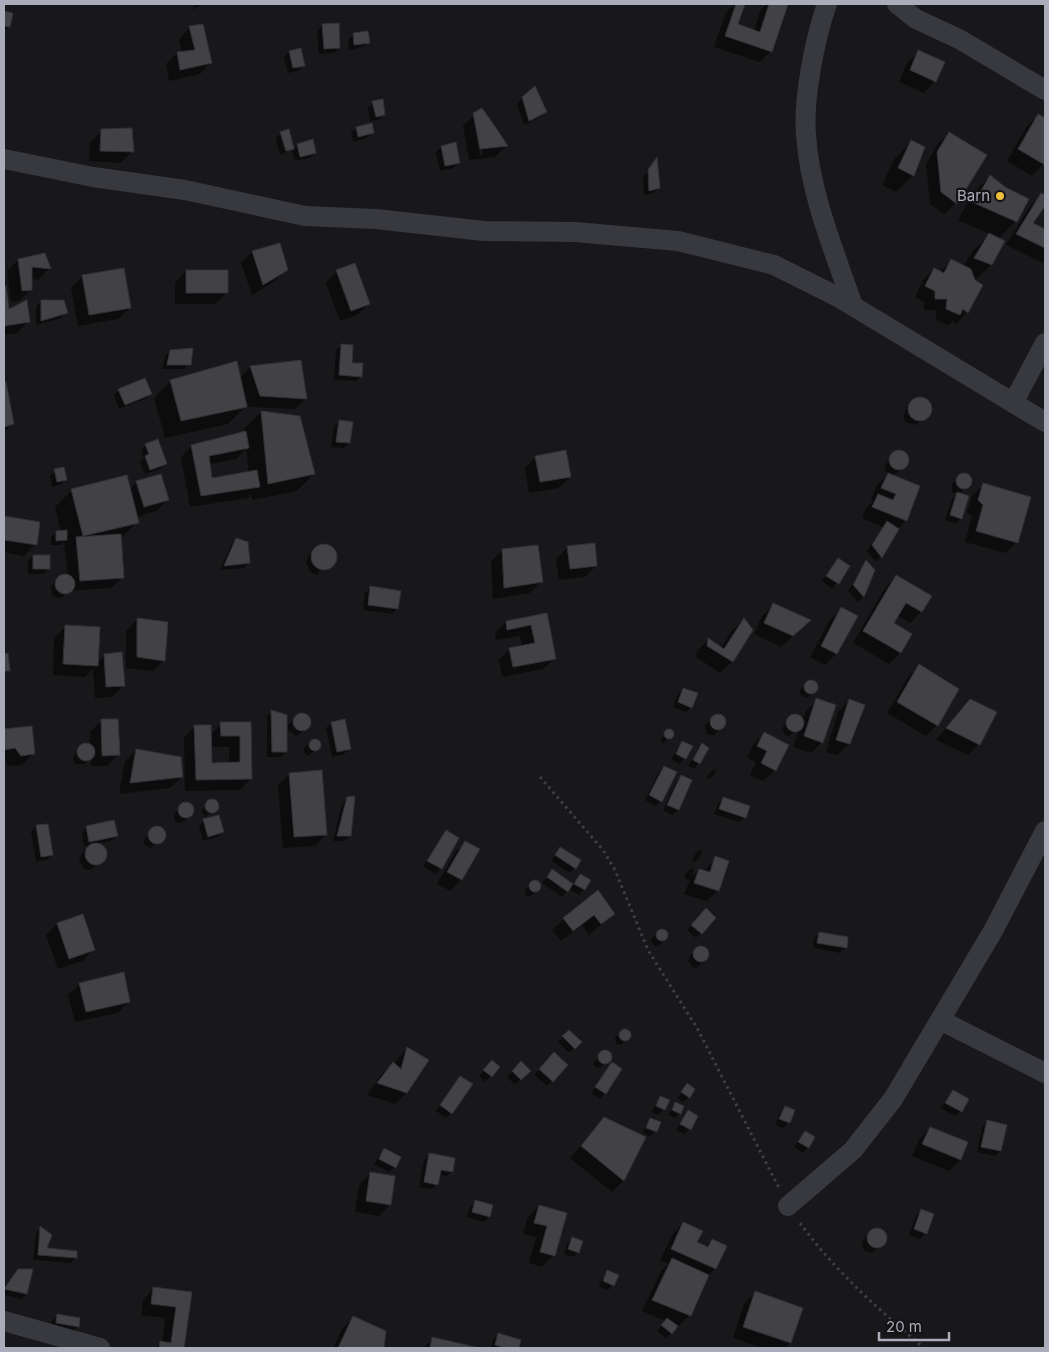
<svg xmlns="http://www.w3.org/2000/svg" width="1049" height="1352" font-family="Inter,sans-serif">
	<rect width="100%" height="100%" fill="#181719"/>
	<g fill="#0007" fill-rule="evenodd">
		<path d="M194 4H203L193 10Z"/>
		<path d="M735 4H743L737 25 754 31 760 11 767 4 786 5 771 51 760 62 714 47 726 12Z"/>
		<path d="M4 12 11 14 9 26 4 31Z"/>
		<path d="M323 25 339 48 334 53 319 54 317 31Z"/>
		<path d="M190 27 211 62 200 74 169 81 166 64 177 53H182L179 39Z"/>
		<path d="M367 33 368 42 363 47 349 50 348 40 353 35Z"/>
		<path d="M289 52 303 66 298 71 288 73 284 57Z"/>
		<path d="M918 52 935 81 924 93 899 82 907 63Z"/>
		<path d="M522 98 546 112 540 117 524 125 517 104Z"/>
		<path d="M373 103 384 114 379 120 370 121 368 108Z"/>
		<path d="M481 110 506 146 495 157 469 160 463 125ZM475 127 478 130 483 155H480Z"/>
		<path d="M1039 115 1045 119V162L1032 176 1007 161 1027 126Z"/>
		<path d="M371 124 373 132 367 138 353 142 351 133 356 128Z"/>
		<path d="M102 131 132 151 121 163 89 161 90 142Z"/>
		<path d="M288 131 293 150 298 145 315 152 310 158 295 161 292 149 280 155 276 138 281 133Z"/>
		<path d="M949 133 956 203 944 214 930 204 926 164 937 145Z"/>
		<path d="M912 141 913 175 896 192 882 185 895 158Z"/>
		<path d="M441 147 459 162 454 168 440 171 436 152Z"/>
		<path d="M656 160 659 187 654 193 644 195 643 177Z"/>
		<path d="M990 177 1016 221 998 239 1003 241 991 265 974 281 981 285 967 312 956 324 953 321 948 325 936 320V310H924V302L915 297 923 280 934 269 940 272 951 261 963 267 972 252 990 234 958 220 973 193Z"/>
		<path d="M1042 195 1045 197V204L1032 224 1045 231V264L1006 245 1030 206Z"/>
		<path d="M279 244 286 269 275 281 252 295 241 263 252 252Z"/>
		<path d="M44 254 49 269 38 280 31 279V289L19 301 11 302 7 271 18 260Z"/>
		<path d="M123 270 130 308 118 319 78 326 71 288 82 277Z"/>
		<path d="M186 271 227 293 215 304H175V283Z"/>
		<path d="M337 271 369 304 357 315 340 321 326 283Z"/>
		<path d="M5 288 8 311 28 322 17 333 4 335Z"/>
		<path d="M41 301 66 312 61 318 36 325V307Z"/>
		<path d="M341 345 351 364 361 376 356 381 334 380 336 350Z"/>
		<path d="M171 351 189 364 184 369H162L165 356Z"/>
		<path d="M300 361 306 398 295 409 249 407 245 396H243L245 407 228 424 165 438 154 398 171 381 239 378 250 367Z"/>
		<path d="M4 383 12 424 4 432Z"/>
		<path d="M119 390 150 394 145 399 119 409 114 395Z"/>
		<path d="M919 399 928 403 930 409 928 416 916 425 906 422 903 417 907 407Z"/>
		<path d="M261 412 314 474 297 491 252 500 251 494 248 498 190 507 181 457 192 446 245 433 244 429ZM246 449 249 473 211 480 209 464 236 459Z"/>
		<path d="M339 421 349 443 344 448 331 447 334 427Z"/>
		<path d="M146 445 166 463 160 469 145 474 140 462 144 458 141 450Z"/>
		<path d="M896 452 905 454 907 462 898 473 891 475 919 487 906 520 897 529 876 562 867 551 883 527 862 518 867 507 873 501 871 500 877 485 889 473 885 471V465Z"/>
		<path d="M536 457 570 477 559 488 529 493 525 468Z"/>
		<path d="M55 471 65 480 60 485 52 487 50 476Z"/>
		<path d="M962 475H966L970 480V484L959 494 961 519 956 524 945 520 952 499 957 494 952 492V483Z"/>
		<path d="M137 482 168 499 157 511 136 517 137 522 120 539 123 577 111 588 68 591 63 597 57 598 52 595 51 587 54 582 60 577 68 576 64 542 61 545H51V537L57 532H61L55 507 72 490H129Z"/>
		<path d="M984 484 1017 542 1005 553 965 542 972 517 967 512 972 496Z"/>
		<path d="M4 517 39 523 35 544 24 556 4 552Z"/>
		<path d="M236 539 249 562 244 568 220 570 231 545Z"/>
		<path d="M322 545 330 546 336 556 331 566 317 572 319 574 328 569 317 575 310 572 306 562 309 555Z"/>
		<path d="M568 547 596 566 585 577 559 580 556 559Z"/>
		<path d="M503 550 541 581 530 593 493 599 491 561Z"/>
		<path d="M33 556 49 569 43 574H28V561Z"/>
		<path d="M838 560 848 566 832 589 822 581Z"/>
		<path d="M866 562 873 571 863 597 858 602 848 591Z"/>
		<path d="M896 576 930 596 921 612 910 623 897 615 892 623 911 634 900 653 889 664 853 643 885 588Z"/>
		<path d="M371 588 397 609 392 614 363 610 365 593Z"/>
		<path d="M774 605 799 631 781 647 754 634 762 616Z"/>
		<path d="M841 609 856 617 836 654 825 665 810 657 830 620Z"/>
		<path d="M546 614 555 658 543 669 502 677 499 660 510 649 522 647 520 636 496 640 495 633 506 622Z"/>
		<path d="M137 619 164 660 153 671 126 668V631Z"/>
		<path d="M743 620 751 630 732 662 720 673 696 657 697 651 708 640 721 648 732 631Z"/>
		<path d="M66 626 97 663 104 655 123 686 112 697 95 698 93 669 85 677 53 675 54 638Z"/>
		<path d="M919 666 937 725 926 736 887 713 908 677Z"/>
		<path d="M809 681 816 685 817 688 807 698 800 695V690Z"/>
		<path d="M684 689 691 707 686 712 673 707 678 694Z"/>
		<path d="M817 700 822 742 811 753 793 747 799 729 789 736 785 735 782 728 792 716H796L802 722 806 711Z"/>
		<path d="M849 700 864 706 849 744 837 755 826 752 838 712Z"/>
		<path d="M970 700 979 744 968 755 936 740Z"/>
		<path d="M272 711 286 752 281 757H267V716Z"/>
		<path d="M300 714H305L310 720 307 728 296 736 288 730V725Z"/>
		<path d="M718 715 724 719V726L714 735H709L706 733 705 726 714 716Z"/>
		<path d="M101 721 118 755 107 766H91V758L85 764H76L73 760 75 753 85 745 90 746V732Z"/>
		<path d="M250 723 251 779 240 790 185 791 184 738 195 726 210 735 221 724ZM210 747H229V764H211Z"/>
		<path d="M331 723 349 749 344 754 332 757 326 728Z"/>
		<path d="M31 727 34 753 22 765 9 766 4 759V730Z"/>
		<path d="M667 731 672 732 664 743 660 741Z"/>
		<path d="M764 734 775 770 763 781 750 775 756 762 747 758 753 745Z"/>
		<path d="M312 740 319 742 320 747 308 756 304 753V748Z"/>
		<path d="M683 742 685 758 680 764 671 759Z"/>
		<path d="M702 745 699 763 694 769 688 766Z"/>
		<path d="M136 750 182 777 170 788 119 794 125 762Z"/>
		<path d="M664 767 661 801 656 806 645 800 659 772Z"/>
		<path d="M713 769 716 770 715 774 710 779 706 778Z"/>
		<path d="M290 774 326 834 315 846 283 848 278 785Z"/>
		<path d="M681 776 691 781 678 810 672 815 663 810 676 782Z"/>
		<path d="M723 798 745 817 740 822 714 814 718 804Z"/>
		<path d="M348 799 350 836 344 841H333L342 804Z"/>
		<path d="M210 801 217 802 218 807 206 817 201 811Z"/>
		<path d="M183 804H190L193 807 191 816 185 821 178 823 175 821 174 814Z"/>
		<path d="M204 821 223 832 218 837 203 841 199 826Z"/>
		<path d="M36 826 52 854 47 860 36 861 31 832Z"/>
		<path d="M87 827 116 836 111 841 98 843 106 852 105 859 90 870 84 869 79 860 82 853 90 845 84 846 82 833Z"/>
		<path d="M159 828 163 830 164 837 150 848 144 844V840L152 829Z"/>
		<path d="M446 831 441 868 435 874 423 866Z"/>
		<path d="M465 842 478 850 461 880 450 891 437 884 454 854Z"/>
		<path d="M561 848 575 868 570 873 551 861Z"/>
		<path d="M698 850 702 851 700 857 695 862 691 861Z"/>
		<path d="M716 858 718 890 698 882 696 884 717 891 707 901 684 894 690 880 684 878 686 873 692 868 694 869 692 877 699 870 704 871Z"/>
		<path d="M553 871 572 885 580 875 584 889 579 895 569 889 562 897 542 883Z"/>
		<path d="M536 881 540 886 539 889 529 897 525 895 526 888Z"/>
		<path d="M597 892 614 914 589 935 582 925 561 941 552 930Z"/>
		<path d="M700 915 701 933 696 938 687 930Z"/>
		<path d="M57 924 94 949 83 961 58 969 46 935Z"/>
		<path d="M660 930 667 932V935L659 946H655L651 942 652 938Z"/>
		<path d="M820 933 845 947 840 953 813 948 814 938Z"/>
		<path d="M700 947 704 948 708 954V958L696 968 692 967 688 961 690 956Z"/>
		<path d="M80 984 129 1001 118 1013 75 1022 68 995Z"/>
		<path d="M624 1030 629 1032V1035L621 1045 616 1044 615 1038Z"/>
		<path d="M569 1032 580 1042 569 1053 558 1042Z"/>
		<path d="M407 1049 406 1093 395 1104 367 1095 381 1075 393 1063 395 1065 396 1060Z"/>
		<path d="M602 1052 610 1055 609 1060 600 1068 595 1067 593 1064Z"/>
		<path d="M554 1054 552 1081 547 1086 534 1075Z"/>
		<path d="M521 1063 529 1071 515 1085 507 1077Z"/>
		<path d="M612 1064 621 1070 600 1099 591 1093Z"/>
		<path d="M487 1067H499L485 1082 479 1076Z"/>
		<path d="M455 1083 451 1113 446 1118 436 1111Z"/>
		<path d="M687 1085 689 1097 683 1102 677 1098Z"/>
		<path d="M953 1091 961 1111 955 1116 941 1108Z"/>
		<path d="M661 1097 668 1101 659 1115 651 1112Z"/>
		<path d="M676 1104 680 1113 675 1118 668 1115Z"/>
		<path d="M785 1107 789 1122 783 1128 775 1125 780 1113Z"/>
		<path d="M688 1111 690 1129 684 1134 676 1130Z"/>
		<path d="M605 1118 644 1137 623 1181 612 1192 570 1158Z"/>
		<path d="M651 1119 656 1131 650 1136 642 1133Z"/>
		<path d="M988 1122 1000 1151 995 1156 977 1152 982 1127Z"/>
		<path d="M930 1128 967 1143 960 1160 949 1171 912 1156 919 1139Z"/>
		<path d="M805 1132 808 1147 803 1153 794 1147Z"/>
		<path d="M384 1150 395 1167 389 1172 374 1164Z"/>
		<path d="M429 1155 452 1171 447 1176 438 1175 437 1184 432 1189 419 1187 424 1160Z"/>
		<path d="M371 1173 390 1204 379 1216 355 1212 359 1185Z"/>
		<path d="M475 1202 489 1216 484 1222 467 1217 470 1207Z"/>
		<path d="M539 1206 566 1214 553 1255 542 1267 529 1263 536 1237 523 1234 528 1217Z"/>
		<path d="M921 1211 933 1215 925 1234 920 1239 909 1235 916 1216Z"/>
		<path d="M683 1223 696 1243 705 1247 712 1240 715 1269 707 1277 690 1315 666 1338 657 1331 665 1321 642 1311 661 1271 668 1264 660 1261 672 1235Z"/>
		<path d="M41 1228 45 1249 76 1258 70 1263 33 1260 36 1233Z"/>
		<path d="M874 1229 883 1231 886 1236 883 1244 872 1253 864 1250 862 1245 863 1239Z"/>
		<path d="M573 1238 578 1252 573 1257 564 1254 567 1244Z"/>
		<path d="M18 1270 26 1294 21 1299 4 1295V1287Z"/>
		<path d="M608 1271 613 1285 608 1290 598 1286Z"/>
		<path d="M154 1288 191 1293 183 1348H155L162 1343 165 1318 141 1315 143 1300Z"/>
		<path d="M755 1293 790 1343 784 1348H762L733 1338 744 1304Z"/>
		<path d="M58 1316 78 1327 72 1332 51 1328 52 1321Z"/>
		<path d="M353 1318 385 1332 383 1348H333L342 1329Z"/>
		<path d="M499 1334 520 1341 517 1348H491L493 1340Z"/>
		<path d="M433 1339 473 1348H423Z"/>
	</g>
	<g fill="#424246" stroke="#323135">
		<path d="M736 4H745L738 24 760 32 769 4H788L772 52 725 36Z"/>
		<path d="M4 11 13 13 10 27 4 26Z"/>
		<path d="M339 23 340 48 324 49 322 24Z"/>
		<path d="M203 24 212 63 180 70 177 52 195 50 189 26Z"/>
		<path d="M368 31 370 43 354 45 353 33Z"/>
		<path d="M301 48 305 66 293 68 289 51Z"/>
		<path d="M918 50 945 62 936 82 910 70Z"/>
		<path d="M535 86 547 112 529 121 522 97Z"/>
		<path d="M383 99 385 115 376 117 372 101Z"/>
		<path d="M482 108 494 125 508 146 480 149 473 113Z"/>
		<path d="M1038 114 1045 118V165L1018 149Z"/>
		<path d="M372 123 374 133 358 137 356 127Z"/>
		<path d="M132 128 134 152 100 151 101 129Z"/>
		<path d="M289 129 294 149 286 151 280 132Z"/>
		<path d="M949 132 987 155 957 204 941 192 937 152Z"/>
		<path d="M313 139 316 153 300 157 297 144Z"/>
		<path d="M911 140 925 147 914 176 898 168Z"/>
		<path d="M456 142 460 163 445 166 441 146Z"/>
		<path d="M657 157 660 188 649 191 648 170Z"/>
		<path d="M990 175 1005 187 1029 199 1017 222 974 203Z"/>
		<path d="M1041 193 1045 195V206L1033 223 1045 229V248L1016 234Z"/>
		<path d="M989 233 1005 241 992 265 974 258Z"/>
		<path d="M280 243 288 270 263 285 252 251Z"/>
		<path d="M45 253 51 269 32 267V290L22 291 18 259Z"/>
		<path d="M951 259 971 269 975 280 983 285 968 313 963 309 960 315 946 309 947 299H935V291L925 286 934 268 944 273Z"/>
		<path d="M355 263 370 304 351 311 336 270Z"/>
		<path d="M124 268 131 308 89 315 82 275Z"/>
		<rect x="186" y="270" width="42" height="23"/>
		<path d="M6 286 9 309 27 300 30 322 4 326V287Z"/>
		<path d="M41 300H64L68 313 41 321Z"/>
		<path d="M341 344 353 345 352 363H363L362 377 339 375Z"/>
		<path d="M193 348 191 365H167L170 350Z"/>
		<path d="M301 360 307 399 260 396 250 366Z"/>
		<path d="M237 361 247 407 181 421 170 380Z"/>
		<path d="M145 378 152 394 125 405 118 389Z"/>
		<path d="M4 382H6L14 424 4 427Z"/>
		<circle cx="920" cy="409" r="12"/>
		<path d="M261 411 300 416 315 474 268 484Z"/>
		<path d="M339 420 353 422 350 443 336 442Z"/>
		<path d="M246 431 249 448 209 456 212 478 257 470 260 487 201 496 191 445Z"/>
		<path d="M158 439 167 464 150 470 145 456 149 454 145 444Z"/>
		<path d="M566 450 571 477 540 482 535 456Z"/>
		<circle cx="899" cy="460" r="10"/>
		<path d="M64 467 67 480 57 482 54 469Z"/>
		<circle cx="964" cy="481" r="8"/>
		<path d="M888 473 920 486 907 521 872 507 878 494 893 500 896 494 881 488Z"/>
		<path d="M161 474 169 500 144 507 136 481Z"/>
		<path d="M127 475 139 523 83 536 71 489Z"/>
		<path d="M983 483 1031 497 1018 543 976 531 983 505 978 500Z"/>
		<path d="M957 492 969 496 962 519 950 515Z"/>
		<path d="M4 516 40 522 37 545 4 540Z"/>
		<path d="M887 521 899 529 882 558 872 545Z"/>
		<path d="M67 530V540L56 541V531Z"/>
		<path d="M121 534 124 578 80 581 76 537Z"/>
		<path d="M236 538 248 542 250 563 224 566Z"/>
		<path d="M595 543 597 566 570 569 567 546Z"/>
		<circle cx="324" cy="557" r="13"/>
		<path d="M538 545 543 582 504 588 502 549Z"/>
		<rect x="33" y="555" width="17" height="14"/>
		<path d="M838 558 850 566 839 584 826 576Z"/>
		<path d="M866 560 875 570 864 597 853 585Z"/>
		<circle cx="65" cy="584" r="10"/>
		<path d="M896 575 932 596 922 612 906 603 894 623 912 634 901 653 863 631Z"/>
		<path d="M370 586 401 591 398 609 368 605Z"/>
		<path d="M773 603 811 620 793 636 764 623Z"/>
		<path d="M841 607 858 616 837 654 821 646Z"/>
		<path d="M547 613 556 659 513 667 509 648 535 643 531 625 507 630 506 621Z"/>
		<path d="M137 618 168 622 165 661 137 657Z"/>
		<path d="M744 618 753 630 733 662 707 646 708 638 724 649Z"/>
		<path d="M65 625 100 627 98 666 63 664Z"/>
		<path d="M122 652 125 686 106 687 104 654Z"/>
		<path d="M8 653 10 671H4V654Z"/>
		<path d="M919 664 959 689 938 726 897 702Z"/>
		<circle cx="811" cy="687" r="7"/>
		<path d="M683 688 698 693 692 708 678 702Z"/>
		<path d="M816 698 836 705 823 743 804 736Z"/>
		<path d="M849 699 865 705 850 744 836 740Z"/>
		<path d="M970 699 997 712 980 745 946 728Z"/>
		<path d="M271 710 287 715V752H272Z"/>
		<circle cx="302" cy="722" r="9"/>
		<circle cx="718" cy="722" r="8"/>
		<circle cx="795" cy="723" r="9"/>
		<path d="M101 719H118L120 755 102 756Z"/>
		<path d="M345 719 351 749 337 752 331 722Z"/>
		<path d="M220 722H251L252 779 196 780 194 725H211L212 763 240 762V736H221Z"/>
		<path d="M32 726 35 754 21 756 15 748 4 750V729Z"/>
		<circle cx="669" cy="734" r="5"/>
		<path d="M764 732 789 745 776 771 761 763 767 751 757 746Z"/>
		<circle cx="315" cy="745" r="6"/>
		<path d="M682 741 693 746 686 759 676 754Z"/>
		<path d="M702 743 709 748 700 764 693 760Z"/>
		<circle cx="86" cy="752" r="9"/>
		<path d="M136 749 181 757 183 777 130 783Z"/>
		<path d="M664 766 677 772 662 802 649 795Z"/>
		<path d="M322 770 327 835 294 837 289 773Z"/>
		<path d="M681 775 692 780 679 810 667 805Z"/>
		<path d="M355 796 351 836H337L347 797Z"/>
		<path d="M723 797 750 806 746 818 719 809Z"/>
		<circle cx="212" cy="806" r="7"/>
		<circle cx="186" cy="810" r="8"/>
		<path d="M219 815 224 832 208 837 203 819Z"/>
		<path d="M114 820 118 836 89 842 86 826Z"/>
		<path d="M48 824 53 855 41 857 36 825Z"/>
		<circle cx="157" cy="835" r="9"/>
		<path d="M446 830 459 838 442 869 427 861Z"/>
		<path d="M465 841 480 849 462 880 447 872Z"/>
		<circle cx="96" cy="854" r="11"/>
		<path d="M560 847 581 860 576 869 555 855Z"/>
		<path d="M715 856 729 861 719 891 694 883 699 869 710 872Z"/>
		<path d="M552 869 573 884 568 892 547 877Z"/>
		<path d="M580 874 591 880 585 890 574 884Z"/>
		<circle cx="535" cy="886" r="6"/>
		<path d="M598 890 615 914 601 924 594 915 573 931 563 918Z"/>
		<path d="M706 908 716 918 702 934 691 925Z"/>
		<path d="M83 914 95 950 69 959 57 923Z"/>
		<circle cx="662" cy="935" r="6"/>
		<path d="M819 932 848 937 847 948 817 943Z"/>
		<circle cx="701" cy="954" r="8"/>
		<path d="M124 972 130 1002 86 1012 79 983Z"/>
		<circle cx="625" cy="1035" r="6"/>
		<path d="M569 1030 582 1042 575 1049 562 1036Z"/>
		<path d="M407 1047 429 1060 407 1093 377 1083 393 1062 401 1069Z"/>
		<circle cx="605" cy="1057" r="7"/>
		<path d="M554 1052 568 1065 553 1082 539 1069Z"/>
		<path d="M492 1060 500 1067 492 1077 483 1070Z"/>
		<path d="M521 1061 531 1071 521 1080 512 1071Z"/>
		<path d="M612 1062 622 1069 606 1094 595 1087Z"/>
		<path d="M460 1076 473 1084 452 1114 440 1105Z"/>
		<path d="M687 1083 695 1089 690 1098 681 1092Z"/>
		<path d="M953 1090 969 1099 962 1112 945 1103Z"/>
		<path d="M660 1096 670 1100 665 1110 656 1106Z"/>
		<path d="M675 1102 684 1106 681 1114 672 1110Z"/>
		<path d="M785 1106 795 1110 790 1123 779 1119Z"/>
		<path d="M688 1110 698 1116 691 1130 680 1124Z"/>
		<path d="M604 1117 646 1137 624 1181 581 1146Z"/>
		<path d="M650 1118 661 1122 657 1132 646 1128Z"/>
		<path d="M987 1120 1007 1125 1001 1151 981 1147Z"/>
		<path d="M930 1127 968 1142 961 1160 922 1144Z"/>
		<path d="M805 1131 815 1137 809 1148 798 1142Z"/>
		<path d="M384 1148 401 1157 396 1168 379 1159Z"/>
		<path d="M429 1153 455 1158 453 1172 441 1170 438 1185 424 1182Z"/>
		<path d="M370 1172 395 1176 391 1205 366 1201Z"/>
		<path d="M475 1200 493 1205 490 1217 472 1212Z"/>
		<path d="M539 1205 567 1213 555 1256 540 1252 547 1226 534 1223Z"/>
		<path d="M921 1209 934 1214 927 1234 914 1229Z"/>
		<path d="M683 1222 703 1231 697 1242 708 1247 712 1239 727 1246 716 1269 671 1249Z"/>
		<path d="M40 1226 52 1235 47 1248 77 1251V1258L38 1255Z"/>
		<circle cx="877" cy="1238" r="10"/>
		<path d="M572 1237 583 1241 579 1253 568 1249Z"/>
		<path d="M672 1258 709 1275 691 1316 652 1300Z"/>
		<path d="M18 1269H33L27 1294 4 1289Z"/>
		<path d="M607 1270 619 1275 614 1286 603 1281Z"/>
		<path d="M153 1287 192 1292 184 1348H159L160 1341 171 1343 176 1307 151 1304Z"/>
		<path d="M755 1291 803 1308 791 1343 743 1327Z"/>
		<path d="M57 1314 80 1318 79 1327 56 1323Z"/>
		<path d="M353 1316 386 1331 384 1348H338Z"/>
		<path d="M667 1318 678 1326 672 1334 661 1325Z"/>
		<path d="M498 1333 521 1340 519 1348H506L495 1345Z"/>
		<path d="M432 1337 479 1348H430Z"/>
	</g>
	<g fill="none" stroke-linecap="round" stroke-linejoin="round">
		<g stroke="#3e4045" stroke-width="3" stroke-dasharray="2.5 4" stroke-linecap="butt">
			<path d="M540 777 603 850 615 870 648 950 697 1028 779 1188"/>
			<path d="M800 1223C835 1271 879 1310 924 1348"/>
		</g>
		<g stroke="#38393e" stroke-width="20">
			<path d="M827 4C815 38 803 98 806 135 810 194 834 250 853 306"/>
			<path d="M897 4 916 19 959 39 1045 90"/>
			<path d="M4 159 93 177 185 190 305 216 376 219 484 231 575 232 678 241 774 265 838 297 1045 422"/>
			<path d="M1013 403 1045 343"/>
			<path d="M940 1020 1045 1073"/>
			<path d="M788 1206 853 1150 893 1099 993 931 1045 831"/>
			<path d="M4 1321 100 1348"/>
		</g>
	</g>
	<circle fill="#ecc03d" stroke="#131214" stroke-width="2" cx="1000" cy="196" r="5"/>
	<g text-anchor="middle" stroke-width="4.5" stroke-linejoin="round" paint-order="stroke">
		<g font-size="15" fill="#aaadb9" stroke="#131214" text-anchor="end">
			<text x="990" y="201">Barn</text>
		</g>
	</g>
	<rect width="1049" height="1352" fill="none" stroke="#aaadb9" stroke-width="10"/>
	<path d="M879 1332v8h70v-8" fill="none" stroke="#aaadb9" stroke-width="2.5"/>
	<text x="886" y="1332" font-size="15" fill="#aaadb9" stroke="#131214" stroke-width="4" paint-order="stroke">20 m</text>
</svg>
